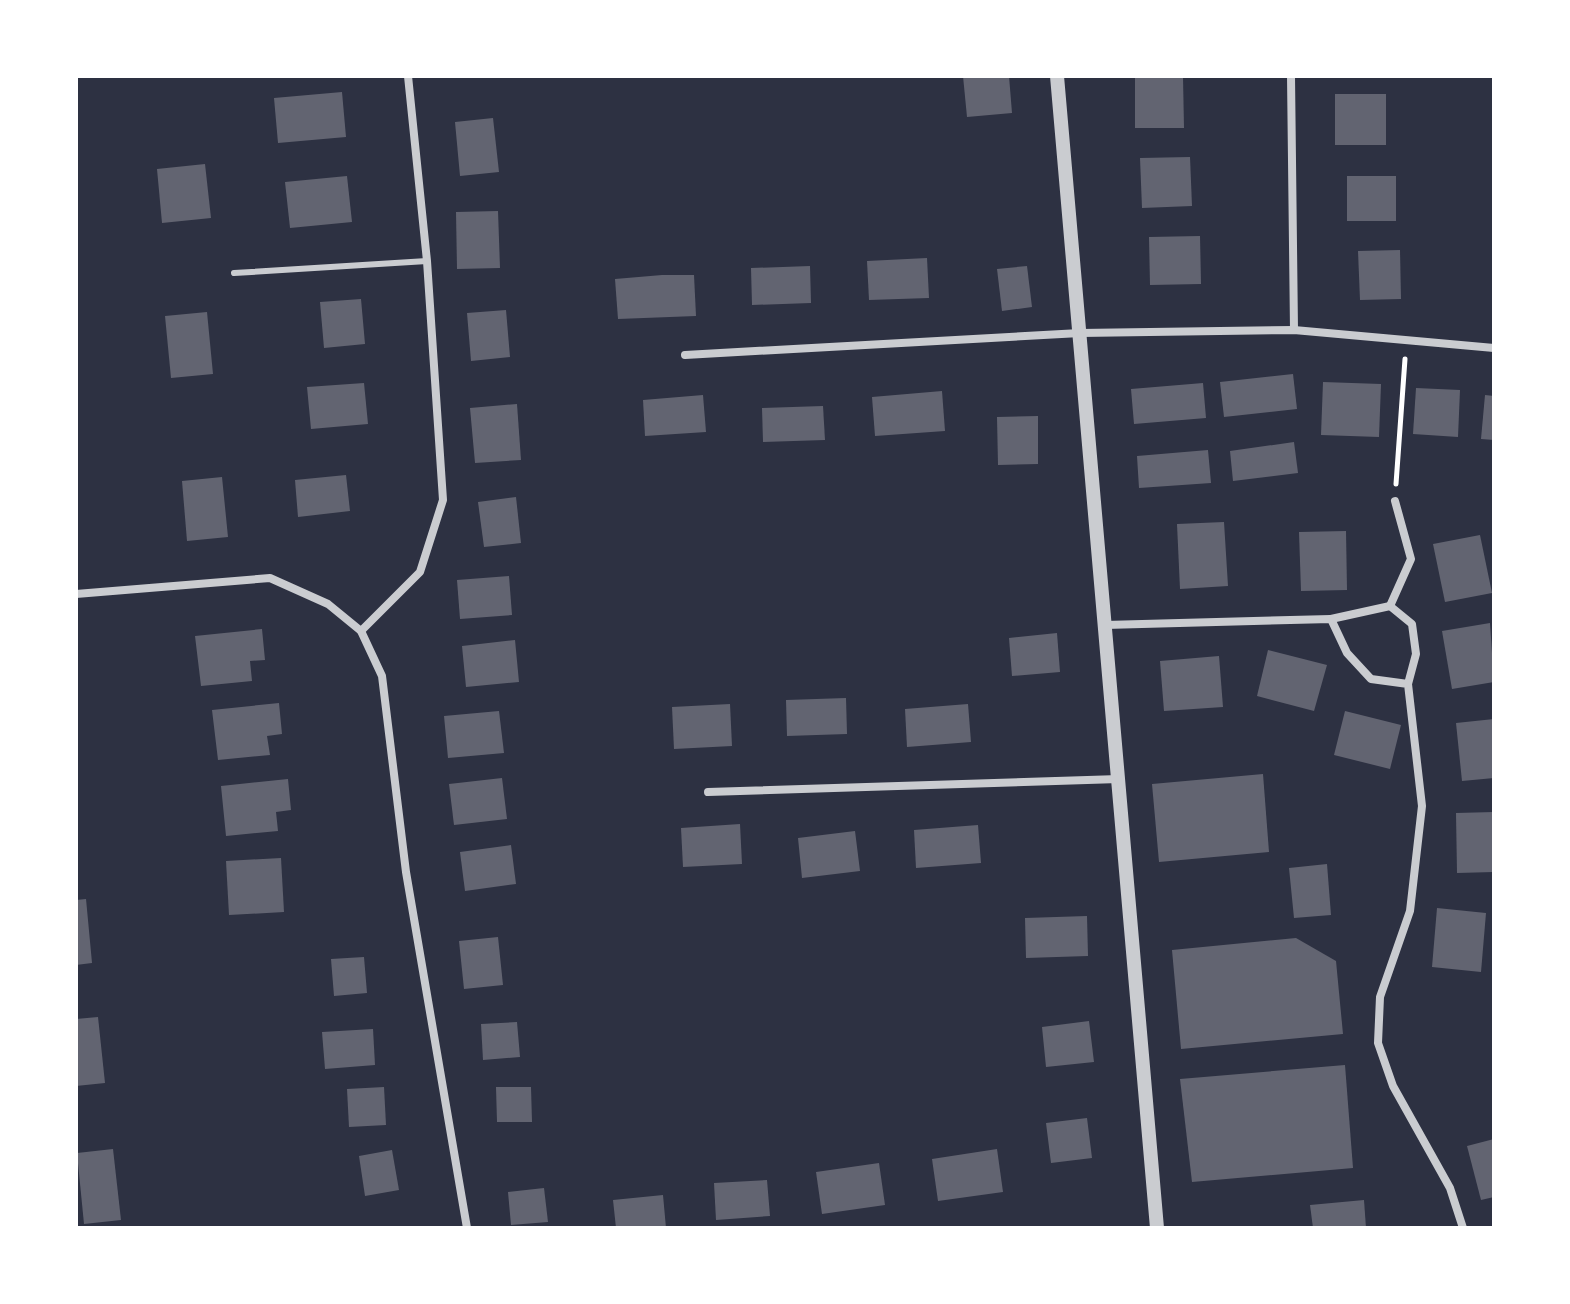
<svg xmlns="http://www.w3.org/2000/svg" width="1570" height="1304" font-family="'Fira Sans',sans-serif">
	<rect width="100%" height="100%" fill="#2d3142"/>
	<g fill="#626471">
		<path d="M963 76H1009L1012 113 967 117Z"/>
		<path d="M1135 77H1183L1184 128H1135Z"/>
		<path d="M342 92 346 137 278 143 274 98Z"/>
		<rect x="1335" y="94" width="51" height="51"/>
		<path d="M493 118 499 172 460 176 455 122Z"/>
		<path d="M1190 157 1192 206 1142 208 1140 158Z"/>
		<path d="M205 164 211 218 162 223 157 169Z"/>
		<path d="M347 176 352 222 290 228 285 182Z"/>
		<rect x="1347" y="176" width="49" height="45"/>
		<path d="M498 211 500 268 457 269 456 212Z"/>
		<path d="M1200 236 1201 284 1150 285 1149 237Z"/>
		<path d="M1400 250 1401 299 1360 300 1358 251Z"/>
		<path d="M927 258 929 298 869 300 867 261Z"/>
		<path d="M810 266 811 303 752 305 751 268Z"/>
		<path d="M1027 266 1032 307 1002 311 997 269Z"/>
		<path d="M662 275H694L696 316 618 319 615 279Z"/>
		<path d="M361 299 365 344 324 348 320 302Z"/>
		<path d="M506 310 510 357 471 361 467 313Z"/>
		<path d="M207 312 213 374 171 378 165 316Z"/>
		<path d="M1293 374 1297 409 1224 417 1220 382Z"/>
		<path d="M1323 382 1381 384 1379 437 1321 435Z"/>
		<path d="M364 383 368 424 311 429 307 387Z"/>
		<path d="M1203 383 1206 418 1134 424 1131 389Z"/>
		<path d="M1416 388 1460 390 1458 437 1413 434Z"/>
		<path d="M942 391 945 431 875 436 872 397Z"/>
		<path d="M703 395 706 432 645 436 643 400Z"/>
		<path d="M1485 395 1494 396V440L1481 439Z"/>
		<path d="M517 404 521 460 475 463 470 408Z"/>
		<path d="M823 406 825 440 763 442 762 408Z"/>
		<path d="M1038 416V464L998 465 997 417Z"/>
		<path d="M1294 442 1298 473 1233 481 1230 451Z"/>
		<path d="M1208 450 1211 483 1139 488 1137 456Z"/>
		<path d="M346 475 350 511 298 517 295 480Z"/>
		<path d="M222 477 228 537 187 541 182 481Z"/>
		<path d="M516 497 521 543 484 547 478 502Z"/>
		<path d="M1224 522 1228 586 1180 589 1177 524Z"/>
		<path d="M1346 531 1347 590 1301 591 1299 532Z"/>
		<path d="M1480 535 1492 593 1445 602 1433 544Z"/>
		<path d="M509 576 512 615 460 619 457 580Z"/>
		<path d="M1490 623 1494 682 1452 689 1442 631Z"/>
		<path d="M262 629 265 660 250 661 252 681 201 686 195 636Z"/>
		<path d="M1057 633 1060 672 1012 676 1009 638Z"/>
		<path d="M515 640 519 682 466 687 462 646Z"/>
		<path d="M1268 650 1327 665 1314 711 1257 696Z"/>
		<path d="M1219 656 1223 707 1164 711 1160 661Z"/>
		<path d="M846 698 847 734 787 736 786 700Z"/>
		<path d="M279 703 282 734 267 736 270 755 218 760 212 710Z"/>
		<path d="M730 704 732 746 674 749 672 707Z"/>
		<path d="M968 704 971 742 907 747 905 709Z"/>
		<path d="M499 711 504 753 448 758 444 716Z"/>
		<path d="M1345 711 1401 725 1390 769 1334 755Z"/>
		<path d="M1494 719V778L1462 781 1456 723Z"/>
		<path d="M1263 774 1269 852 1159 862 1152 784Z"/>
		<path d="M502 778 507 819 454 825 449 784Z"/>
		<path d="M288 779 291 810 276 812 278 831 226 836 221 786Z"/>
		<path d="M1494 812V872L1457 873 1456 813Z"/>
		<path d="M740 824 742 864 683 867 681 828Z"/>
		<path d="M978 825 981 863 916 868 914 830Z"/>
		<path d="M855 831 860 871 802 878 798 838Z"/>
		<path d="M511 845 516 884 465 891 460 852Z"/>
		<path d="M281 858 284 912 229 915 226 861Z"/>
		<path d="M1327 864 1331 915 1294 918 1289 868Z"/>
		<path d="M86 899 92 963 76 965V900Z"/>
		<path d="M1437 908 1486 913 1481 972 1432 967Z"/>
		<path d="M1087 916 1088 956 1026 958 1025 918Z"/>
		<path d="M498 937 503 985 464 989 459 941Z"/>
		<path d="M1296 938 1336 961 1343 1034 1181 1049 1172 950Z"/>
		<path d="M364 957 367 993 334 996 331 959Z"/>
		<path d="M98 1017 105 1083 76 1086V1019Z"/>
		<path d="M1089 1021 1094 1062 1046 1067 1042 1027Z"/>
		<path d="M517 1022 520 1057 483 1060 481 1024Z"/>
		<path d="M373 1029 375 1065 325 1069 322 1032Z"/>
		<path d="M1345 1065 1353 1168 1192 1182 1180 1079Z"/>
		<path d="M384 1087 386 1125 349 1127 347 1089Z"/>
		<path d="M496 1087H531L532 1122H497Z"/>
		<path d="M1087 1118 1092 1158 1051 1163 1046 1123Z"/>
		<path d="M1494 1139V1197L1481 1200 1467 1146Z"/>
		<path d="M113 1149 121 1220 84 1224 77 1153Z"/>
		<path d="M997 1149 1003 1192 938 1201 932 1159Z"/>
		<path d="M392 1150 399 1190 365 1196 359 1156Z"/>
		<path d="M879 1163 885 1205 822 1214 816 1172Z"/>
		<path d="M767 1180 770 1216 716 1220 714 1183Z"/>
		<path d="M544 1188 548 1222 511 1225 508 1192Z"/>
		<path d="M663 1195 666 1228H616L613 1200Z"/>
		<path d="M1364 1200 1366 1228H1313L1310 1205Z"/>
	</g>
	<g fill="none" stroke-linecap="round" stroke-linejoin="round">
		<path stroke="#fff" stroke-width="5" d="M1396 484 1405 359"/>
		<path stroke="#caccd0" stroke-width="6" d="M234 273 427 261"/>
		<g stroke="#caccd0" stroke-width="8">
			<path d="M1291 76 1294 330"/>
			<path d="M685 355 1080 333 1294 330 1494 348"/>
			<path d="M76 594 270 578 328 604 361 631 382 676 406 872 467 1228"/>
			<path d="M1390 606 1411 559 1395 501"/>
			<path d="M1331 619 1390 606 1412 624 1416 654 1408 684"/>
			<path d="M1105 625 1331 619 1347 653 1371 679 1408 684 1422 806 1410 911 1380 997 1378 1043 1393 1086 1450 1188 1463 1228"/>
			<path d="M361 631 420 572 443 500 427 261 408 76"/>
			<path d="M708 792 1119 779"/>
		</g>
		<path stroke="#caccd0" stroke-width="14" d="M1057 76 1157 1228"/>
	</g>
	<rect width="1570" height="1304" fill="none" stroke="#ffffff" stroke-width="156"/>
</svg>
